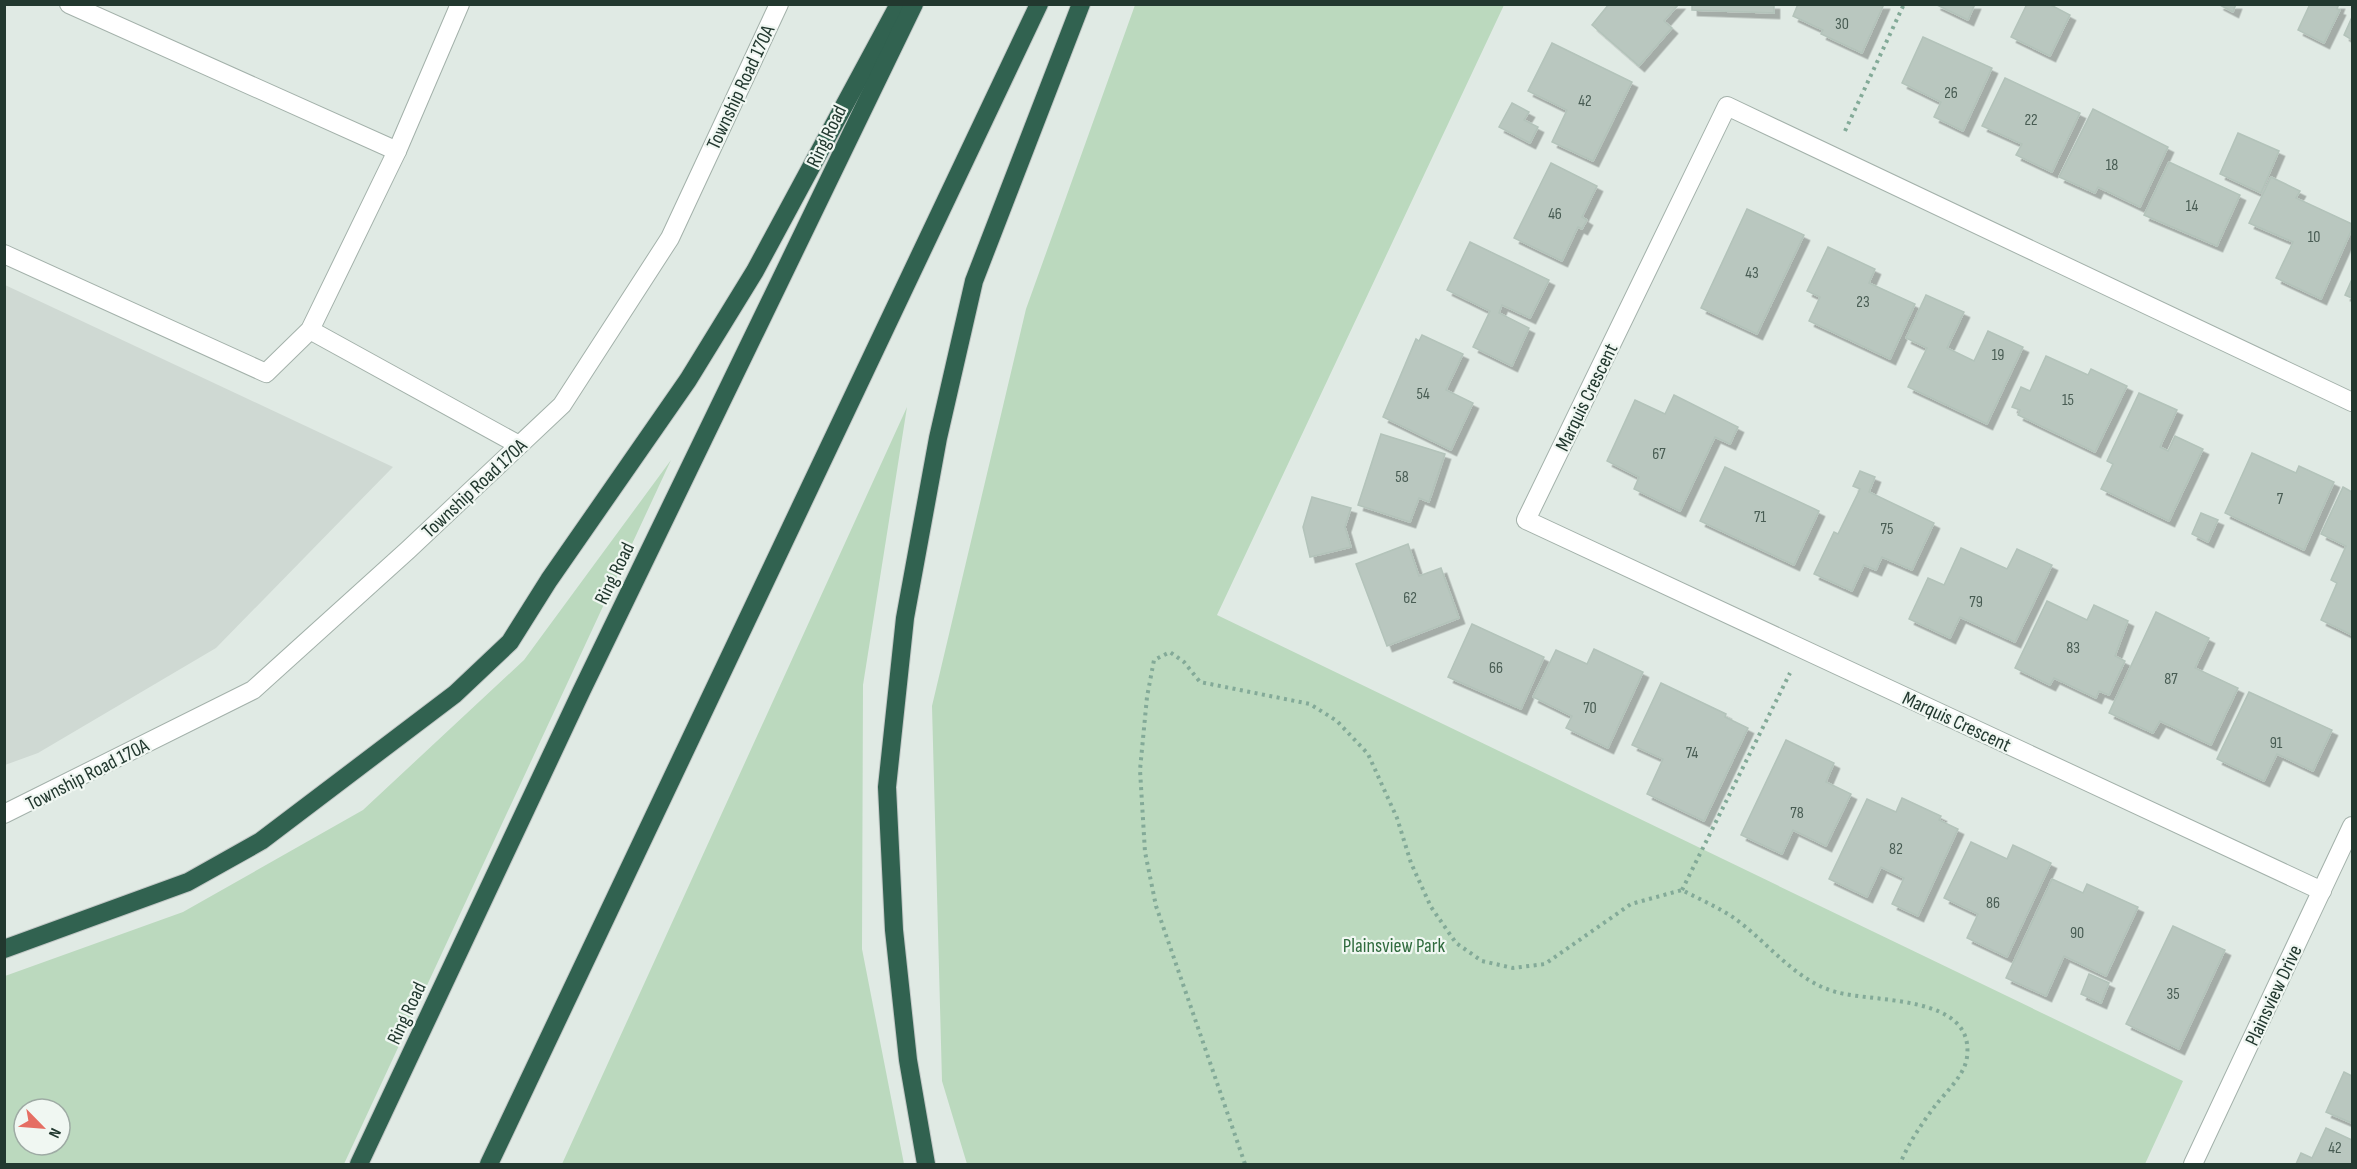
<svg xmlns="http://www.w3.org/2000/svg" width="2357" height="1169" font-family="'Sofia Sans Condensed',sans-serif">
	<defs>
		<filter id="shadow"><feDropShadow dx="5.5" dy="5.5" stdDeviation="0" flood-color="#0004"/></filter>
	</defs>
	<rect width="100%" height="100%" fill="#e0eae4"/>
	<path fill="#cfd9d3" d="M5 285 393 467 216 648 38 753 5 765Z"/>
	<g fill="#bbd9be" fill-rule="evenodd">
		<path d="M1135 5H1504L1217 615 2183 1081 2145 1164H967L942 1081 932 706 1026 309Z"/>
		<path d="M907 407 863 685 862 949 904 1164H562Z"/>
		<path d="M671 460 344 1164H5V976L183 912 363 810 524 660ZM24 1109H60V1145H24Z"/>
	</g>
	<g fill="#b9c7bf" stroke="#b3c3ba" stroke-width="1.5" filter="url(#shadow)">
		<path d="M1609 4H1679L1664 21 1672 28 1639 66 1592 25Z"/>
		<path d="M1692 4H1774V13L1692 10Z"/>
		<path d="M1798 4H1884L1862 53 1821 34 1823 30 1793 16Z"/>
		<path d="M1935 4H1975L1968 20Z"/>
		<path d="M2027 4H2049L2070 15 2050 56 2011 37Z"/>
		<path d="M2218 4H2236L2233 12Z"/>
		<path d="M2310 4H2339L2337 9 2340 10 2324 43 2298 30Z"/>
		<path d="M2352 17V40L2344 35Z"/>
		<path d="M1923 37 1992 68 1963 131 1934 117 1941 102 1902 83Z"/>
		<path d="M1552 43 1632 82 1593 161 1552 142 1567 110 1528 91Z"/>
		<path d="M2005 78 2080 113 2052 172 2016 155 2022 144 1982 126Z"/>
		<path d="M1512 103 1529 112 1524 120 1538 127 1530 143 1499 127Z"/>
		<path d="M2093 109 2168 147 2140 207 2098 187 2095 193 2059 177Z"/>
		<path d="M2238 133 2279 151 2261 193 2220 174Z"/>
		<path d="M2169 162 2240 195 2217 246 2144 215Z"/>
		<path d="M1551 163 1597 186 1582 217 1587 220 1582 229 1578 227 1562 261 1514 238Z"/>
		<path d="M2271 177 2300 191 2296 198 2352 224V229L2321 299 2276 278 2293 242 2249 223Z"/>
		<path d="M1747 209 1804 235 1757 334 1701 308Z"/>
		<path d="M1470 242 1549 280 1530 318 1502 305 1499 313 1529 328 1512 366 1473 347 1490 311 1447 290Z"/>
		<path d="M1828 247 1875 269 1869 283 1915 304 1890 359 1809 321 1820 297 1807 291Z"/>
		<path d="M2352 279V298L2345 295Z"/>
		<path d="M1926 295 1964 312 1947 348 1974 361 1988 331 2023 347 1987 424 1908 387 1927 348 1906 338Z"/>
		<path d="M1422 335 1463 354 1446 390 1473 403 1451 450 1383 417 1416 339 1419 341Z"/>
		<path d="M2046 356 2088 375 2091 369 2127 386 2095 452 2018 415 2020 410 2012 407 2021 387 2030 391Z"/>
		<path d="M2139 393 2177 410 2160 447 2168 451 2175 436 2203 449 2169 521 2101 489 2113 464 2107 461Z"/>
		<path d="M1674 395 1738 427 1730 444 1715 437 1680 511 1634 489 1639 477 1607 461 1635 400 1665 414Z"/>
		<path d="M1381 434 1445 454 1429 502 1419 498 1410 522 1358 505Z"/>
		<path d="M2252 453 2296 473 2299 466 2334 482 2304 550 2225 513Z"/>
		<path d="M1725 467 1819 511 1794 565 1700 521Z"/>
		<path d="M1860 471 1875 477 1869 492 1934 523 1912 570 1882 557 1876 570 1864 565 1852 591 1814 574 1834 532 1838 534 1860 489 1853 486Z"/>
		<path d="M2343 487 2352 492V635L2321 620 2337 583 2331 580 2346 546 2321 534Z"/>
		<path d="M1312 497 1351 508 1345 527 1351 547 1310 557 1303 527Z"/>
		<path d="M2201 513 2218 520 2208 542 2192 534Z"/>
		<path d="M1408 544 1419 576 1441 568 1459 618 1387 646 1356 564Z"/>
		<path d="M1961 548 2007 569 2017 549 2052 565 2015 642 1960 617 1950 638 1909 619 1928 578 1944 585Z"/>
		<path d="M2047 601 2087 620 2094 605 2128 621 2115 656 2125 661 2109 695 2099 691 2096 698 2054 678 2050 685 2015 668Z"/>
		<path d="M2156 612 2209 638 2195 668 2238 688 2211 745 2160 721 2153 733 2109 713Z"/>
		<path d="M1472 624 1544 657 1521 709 1448 677Z"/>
		<path d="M1594 649 1643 672 1608 748 1566 728 1572 716 1533 697 1556 650 1587 664Z"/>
		<path d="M1661 683 1726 714 1725 717 1748 728 1704 821 1647 794 1663 759 1632 745Z"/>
		<path d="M2249 692 2332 730 2313 771 2277 754 2264 781 2217 759Z"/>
		<path d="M1786 740 1834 763 1826 782 1851 794 1826 846 1793 830 1782 854 1741 835Z"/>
		<path d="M1902 798 1941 816 1939 820 1958 829 1918 916 1892 904 1904 878 1881 867 1867 897 1829 879 1867 799 1896 812Z"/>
		<path d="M1971 842 2007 859 2013 845 2051 863 2007 957 1967 938 1978 914 1944 898Z"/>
		<path d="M2052 879 2083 893 2087 884 2138 907 2106 976 2064 956 2046 996 2006 978Z"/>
		<path d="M2173 926 2225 950 2179 1049 2126 1024Z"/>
		<path d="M2089 974 2109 983 2101 1003 2081 994Z"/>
		<path d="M2344 1072 2352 1076V1123L2326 1112Z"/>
		<path d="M2326 1128 2352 1140V1164H2296L2301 1153 2312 1158Z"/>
	</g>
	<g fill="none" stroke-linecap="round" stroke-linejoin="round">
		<g stroke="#a3b1aa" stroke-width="20">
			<g id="minor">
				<path d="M69 4 397 151"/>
				<path d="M4 254 266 373 310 330 397 151 460 4"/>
				<path d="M310 330 519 445"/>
				<path d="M4 814 253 690 408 550 562 405 670 238 779 4"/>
				<path d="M2322 891 1526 520 1727 106 2352 402"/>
				<path d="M2193 1164 2352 826"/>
			</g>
		</g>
		<g stroke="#c1c7c5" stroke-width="20">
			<g id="motorway">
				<path d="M4 949 188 882 261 841 455 694 510 642 549 580 688 380 755 271 899 4"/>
				<path d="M359 1164 581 692 914 4"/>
				<path d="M489 1164 1039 4"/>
				<path d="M926 1164 908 1060 894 930 887 787 905 618 938 438 974 281 1081 4"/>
			</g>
		</g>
		<g stroke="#83aa98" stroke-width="4" stroke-dasharray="3 4.5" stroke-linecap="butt">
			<path d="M1845 131 1904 4"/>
			<path d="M1682 890 1790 673"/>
			<path d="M1245 1164 1156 906 1145 852 1140 770 1147 697 1154 660 1170 652 1184 662 1200 682 1310 704 1337 721 1368 754 1397 818 1411 863 1431 907 1456 943 1482 961 1513 968 1545 964 1631 904 1682 890C1699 899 1718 907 1734 918 1768 942 1795 981 1836 992 1875 1003 1975 994 1967 1057 1965 1075 1945 1093 1935 1106 1922 1123 1908 1144 1900 1164"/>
		</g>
		<use href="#minor" stroke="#fff" stroke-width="18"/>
		<use href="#motorway" stroke="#316250" stroke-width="18"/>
	</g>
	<g text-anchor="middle" stroke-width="4.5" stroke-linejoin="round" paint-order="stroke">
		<g font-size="16" fill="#485c53">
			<text x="1842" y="29">30</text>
			<text x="1951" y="98">26</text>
			<text x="1585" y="106">42</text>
			<text x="2031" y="125">22</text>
			<text x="2112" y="170">18</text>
			<text x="2192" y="211">14</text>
			<text x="1555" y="219">46</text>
			<text x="2314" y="242">10</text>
			<text x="1752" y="278">43</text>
			<text x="1863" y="307">23</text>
			<text x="1998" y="360">19</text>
			<text x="1423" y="399">54</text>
			<text x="2068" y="405">15</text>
			<text x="1659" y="459">67</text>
			<text x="1402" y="482">58</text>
			<text x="2280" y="504">7</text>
			<text x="1760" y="522">71</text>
			<text x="1887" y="534">75</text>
			<text x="1410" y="603">62</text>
			<text x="1976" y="607">79</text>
			<text x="2073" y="653">83</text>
			<text x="1496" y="673">66</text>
			<text x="2171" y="684">87</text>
			<text x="1590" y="713">70</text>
			<text x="2276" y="748">91</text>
			<text x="1692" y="758">74</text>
			<text x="1797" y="818">78</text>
			<text x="1896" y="854">82</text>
			<text x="1993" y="908">86</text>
			<text x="2077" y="938">90</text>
			<text x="2173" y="999">35</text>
			<text x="2335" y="1153">42</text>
		</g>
		<g font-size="20" fill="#22382f" stroke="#f0f7f2">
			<text transform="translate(740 87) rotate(-65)" y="7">Township Road 170A</text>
			<text transform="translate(826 136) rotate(-64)" y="7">Ring Road</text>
			<text transform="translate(1586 397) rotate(-64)" y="7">Marquis Crescent</text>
			<text transform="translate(474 488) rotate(-43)" y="7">Township Road 170A</text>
			<text transform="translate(614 573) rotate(-64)" y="7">Ring Road</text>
			<text transform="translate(1957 721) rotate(25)" y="7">Marquis Crescent</text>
			<text transform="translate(87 774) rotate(-27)" y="7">Township Road 170A</text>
			<text transform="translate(2273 995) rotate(-65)" y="7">Plainsview Drive</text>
			<text transform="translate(406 1013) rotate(-65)" y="7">Ring Road</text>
		</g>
		<g font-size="20" fill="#306b3e" stroke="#f0f7f2">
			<text x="1394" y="952">Plainsview Park</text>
		</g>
	</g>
	<rect width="2357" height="1169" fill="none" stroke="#22382f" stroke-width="12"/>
	<g transform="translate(42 1127) rotate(115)"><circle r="28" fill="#f0f7f2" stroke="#9eaba4" stroke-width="1.5"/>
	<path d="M0-4.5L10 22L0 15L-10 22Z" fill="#e56e63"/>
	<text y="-9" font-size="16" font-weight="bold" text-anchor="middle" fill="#22382f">N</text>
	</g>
</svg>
